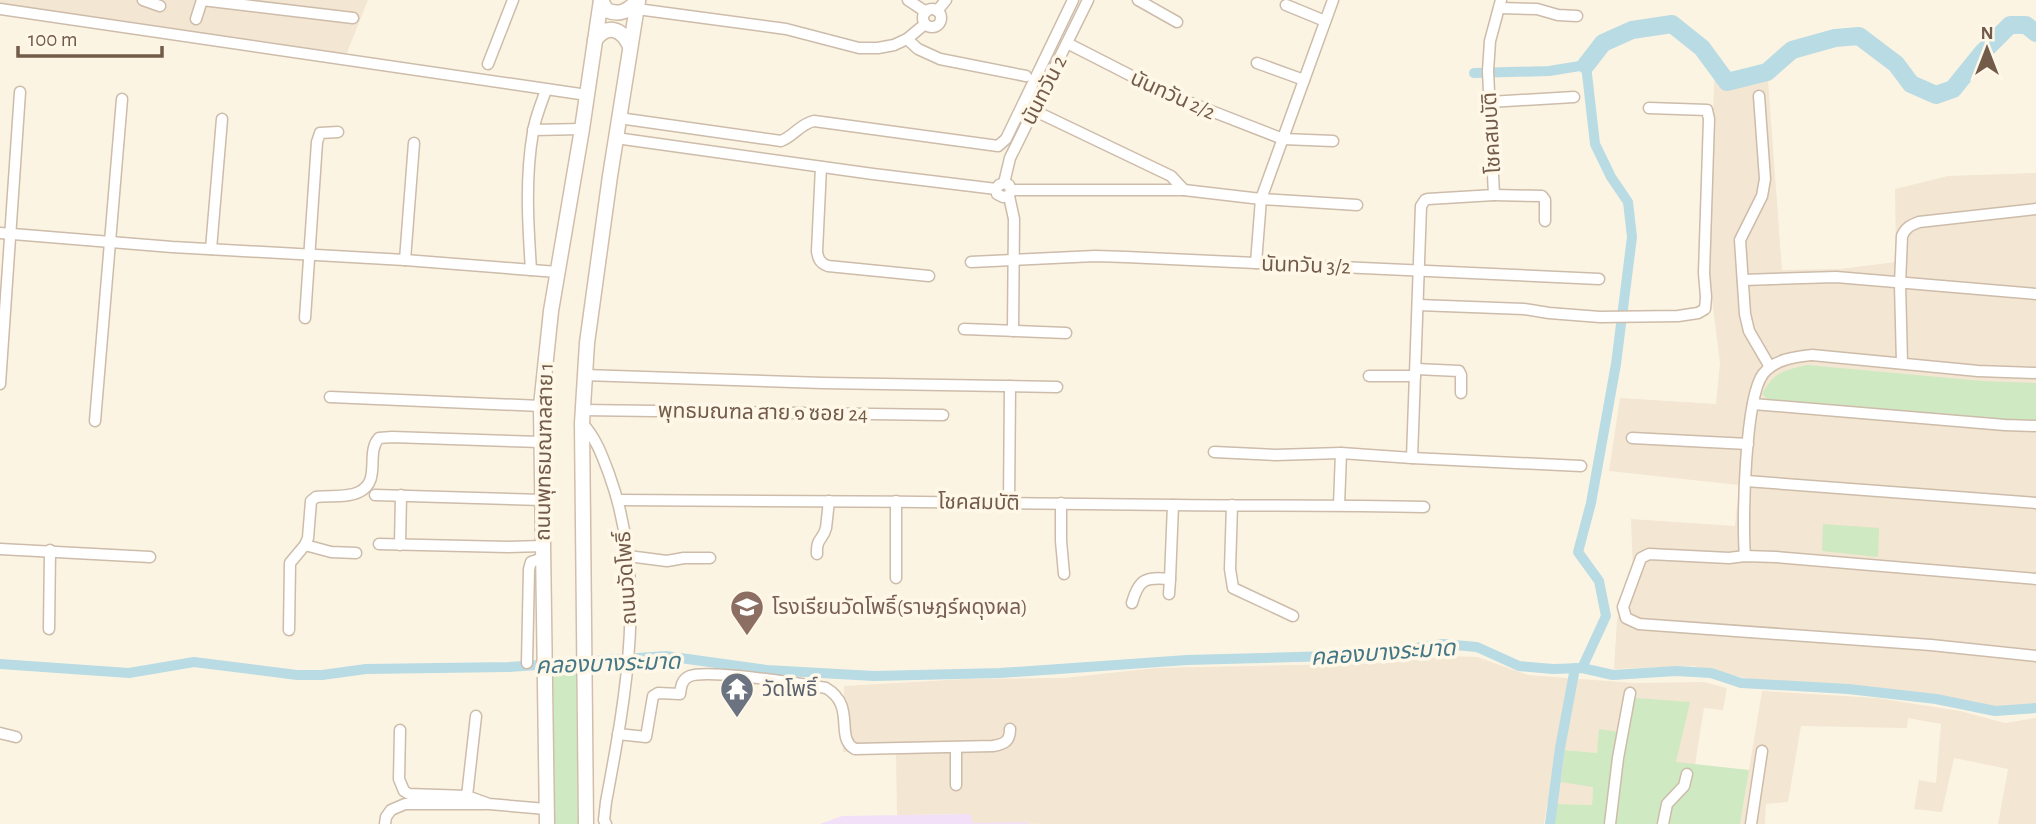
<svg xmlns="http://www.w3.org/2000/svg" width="2036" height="824" font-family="'Alegreya Sans','Noto Sans Thai',sans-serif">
	<rect width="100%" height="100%" fill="#fcf4e3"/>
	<g fill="#f3e6d2">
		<path d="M0 0H368L346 55 0 8Z"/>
		<path d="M1768 80 1782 270 1840 269 1896 262 1895 189 1948 176 2036 173V707L1993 708 1976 702 1888 692 1758 681 1693 666 1614 669 1617 620 1633 571 1631 519 1735 526 1739 485 1609 471 1620 398 1716 404 1720 363 1709 275 1714 81Z"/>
		<path d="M1447 656 1477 657 1528 675 1634 683 1704 682 1727 688 1723 710 1704 708 1695 765 1676 763 1619 732 1597 753 1565 750 1593 787 1592 805 1547 804 1544 824H1054L973 823 969 814 897 815 896 754 843 752 844 686 966 679 1064 678 1156 668 1387 663Z"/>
		<path d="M1762 691 1877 698 1960 711 2005 723 2036 718V824H1998L2008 769 1954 758 1942 812 1914 809 1919 780 1936 783 1941 724 1908 718 1907 728 1801 726 1788 802 1766 804 1765 824H1740Z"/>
	</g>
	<path fill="#f1e0f8" d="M970 814 973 823 1028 822V824H820L842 816Z"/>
	<g fill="#cfe9c2">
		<path d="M1807 365 1982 381 2036 383V421H2000L1771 402 1762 394C1774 372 1783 371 1807 365Z"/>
		<path d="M1823 524 1879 528 1878 557 1822 551Z"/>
		<path d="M576 671 578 824H555L553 673Z"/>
		<path d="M1623 697 1690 702 1676 762 1749 770 1740 824H1552L1556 804 1592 805 1593 787 1561 782 1565 750 1597 753 1599 729 1619 732Z"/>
	</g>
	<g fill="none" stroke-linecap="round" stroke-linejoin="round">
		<g stroke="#b9dbe4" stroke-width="10">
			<path d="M1474 73 1549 71 1586 65 1595 144 1611 177 1628 202 1632 237 1616 364 1591 503 1578 552 1599 581 1606 616 1582 668"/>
			<path d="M0 664 129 673 194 662 297 675H322L366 669 509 667 666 656 767 670 874 676 1000 673 1187 660 1368 655 1443 644 1477 647 1519 666 1553 669 1582 668 1613 675 1676 671 1711 673 1741 683 1848 689 1936 699 1995 711 2036 708"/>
			<path d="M1550 824 1560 748 1575 668"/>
		</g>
		<path stroke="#b9dbe4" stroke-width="18" d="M1586 65 1603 43 1632 30 1672 24 1702 48 1727 82 1767 72 1792 50 1835 38 1859 36 1896 64 1911 84 1936 95 1953 89 1983 52 2010 25H2026L2036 33"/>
		<g stroke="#cdbcaa" stroke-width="13">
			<g id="street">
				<path d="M143 0 160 6"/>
				<path d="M202 0 353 18"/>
				<path d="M908 0 926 12"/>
				<path d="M1138 0 1177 22"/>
				<path d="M1286 5 1325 21"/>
				<path d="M1499 8 1537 9 1558 15 1577 16"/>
				<path d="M0 9 587 95"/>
				<path d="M637 9 786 29 859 48H878L894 45 907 39 925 24"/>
				<circle cx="932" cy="18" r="9"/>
				<path d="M937 11 946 0"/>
				<path d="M196 19 202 0"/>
				<path d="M907 39 918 49 940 59 1026 76"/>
				<path d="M1067 43 1165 93 1283 139 1333 141"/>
				<path d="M1257 63 1304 80"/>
				<path d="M488 64 513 0"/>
				<path d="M1759 96 1765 179 1762 196 1740 240 1745 314 1749 331 1770 367"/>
				<path d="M1490 102 1574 97"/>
				<path d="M1033 110 1171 176 1184 190"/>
				<path d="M619 118 781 141C794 136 800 124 814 121L998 146 1006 139 1073 0"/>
				<path d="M533 130 582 129"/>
				<path d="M616 138 873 174 996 189 997 194 1003 197 1009 196 1011 190 1009 185 1004 183 999 185 996 189"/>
				<path d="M821 167 817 251C818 259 820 263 828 266L929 276"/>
				<path d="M1004 183 1010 158 1088 0"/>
				<path d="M1011 190H1184L1261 199 1357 205"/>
				<path d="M1494 195 1542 196 1545 200V221"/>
				<path d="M1009 196 1014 219 1013 331"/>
				<path d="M0 233 172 247 405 260 557 272"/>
				<path d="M211 249 222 119"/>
				<path d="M405 260 414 143"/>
				<path d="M971 262 1095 256 1126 257 1599 279"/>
				<path d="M1256 263 1261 199 1333 0"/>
				<path d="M531 270C528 224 525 178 533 132 535 118 541 104 546 90"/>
				<path d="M1743 280 1836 277 2036 294"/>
				<path d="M1418 305 1524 309 1549 313 1600 317 1678 316 1698 313 1705 309 1706 297 1704 273 1709 119 1707 110 1649 108"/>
				<path d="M305 318 317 142 320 133 338 132"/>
				<path d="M964 329 1066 333"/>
				<path d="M1902 363 1900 284 1902 236C1906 227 1911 225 1919 222L2036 209"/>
				<path d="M1416 369 1459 371 1461 375V393"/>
				<path d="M584 375 823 383 1057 387"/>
				<path d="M1369 376H1415"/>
				<path d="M0 384 20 92"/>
				<path d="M330 397 541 406"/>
				<path d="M1753 404 2005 425 2036 426"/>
				<path d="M582 410 943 415"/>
				<path d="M95 421 122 99"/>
				<path d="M582 423C596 438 602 455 609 474 648 580 626 695 606 802L604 820 606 824"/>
				<path d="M1632 438 1748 444"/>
				<path d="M1214 452 1275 455 1341 453"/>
				<path d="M1412 458 1581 466"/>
				<path d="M1746 481 2036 503"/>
				<path d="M375 495 542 500"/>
				<path d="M619 500C804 501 990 502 1175 505 1258 506 1341 505 1424 507"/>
				<path d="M896 501V578"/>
				<path d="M1009 502 1010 386"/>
				<path d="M1061 503V541L1064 574"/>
				<path d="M1232 505 1230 569 1233 588 1293 616"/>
				<path d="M1339 505 1341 453 1412 458 1421 206 1425 200 1428 199 1494 195 1488 71 1490 41 1501 0"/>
				<path d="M379 544 508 547 543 546"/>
				<path d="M305 545 331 552 356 553"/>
				<path d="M400 545 401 495"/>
				<path d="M0 549 150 557"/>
				<path d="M817 554C816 538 823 540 826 528L829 501"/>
				<path d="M628 556 667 561 684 558H710"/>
				<path d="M1745 556C1742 522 1745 398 1763 374 1775 359 1795 357 1812 355L1978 371 2036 373"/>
				<path d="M2036 579 1776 557 1745 556 1729 558 1649 554 1641 558 1623 607 1626 618 1639 624 1931 645 2036 656"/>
				<path d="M1169 594 1170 579"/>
				<path d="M1132 603C1139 578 1146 577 1170 579L1173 505"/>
				<path d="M49 629 50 550"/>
				<path d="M289 630 290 563 305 545 308 538 311 501 316 497C329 495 347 498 359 492 382 481 365 453 379 438L392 437 541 442"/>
				<path d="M527 663 529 569 531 562 543 558"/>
				<path d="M476 716 467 796 489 804 546 809"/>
				<path d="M400 730 399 779 404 791 409 794 467 796"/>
				<path d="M0 733 16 737"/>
				<path d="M618 734 646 737 653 696 658 693 680 694C681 686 682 679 690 676 708 669 802 684 826 688 857 706 834 738 855 749L993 746C1005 744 1010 741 1010 729"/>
				<path d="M956 748V785"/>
				<path d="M385 824 386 817 391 810 405 804H486"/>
				<path d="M1610 824 1618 758 1630 693"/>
				<path d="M1663 824 1667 804 1684 786 1687 774"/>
				<path d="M1751 824 1762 751"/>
			</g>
		</g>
		<g stroke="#d1beaa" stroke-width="17">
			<g id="secondary">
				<path d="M601 0 606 10C620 16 627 11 638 1"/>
				<path d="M595 40C608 23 622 29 630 46"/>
				<path d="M547 824 541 406 551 311 582 129 601 0"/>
				<path d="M586 824 582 423 587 343 610 176 638 0"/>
			</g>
		</g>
		<use href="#street" stroke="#fff" stroke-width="10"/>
		<use href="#secondary" stroke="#fff" stroke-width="14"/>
	</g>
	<defs>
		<g id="school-pin" transform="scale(1.75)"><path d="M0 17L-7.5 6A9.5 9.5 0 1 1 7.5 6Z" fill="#8d6e63" stroke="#fff8e9"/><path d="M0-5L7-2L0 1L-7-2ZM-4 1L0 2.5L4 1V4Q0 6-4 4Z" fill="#fff"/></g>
		<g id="temple-pin" transform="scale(1.75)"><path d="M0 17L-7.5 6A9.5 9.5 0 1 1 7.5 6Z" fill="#6b7280" stroke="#fff8e9"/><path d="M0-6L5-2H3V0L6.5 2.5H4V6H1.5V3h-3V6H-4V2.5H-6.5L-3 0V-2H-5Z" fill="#fff"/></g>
	</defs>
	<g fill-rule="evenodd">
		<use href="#school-pin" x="747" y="607"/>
		<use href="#temple-pin" x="737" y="689"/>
	</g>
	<g text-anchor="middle" stroke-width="7" stroke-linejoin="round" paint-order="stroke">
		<g font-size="21" fill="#735b4a" stroke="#fff8e9">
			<text transform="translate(1044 90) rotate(-63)" y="7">นันทวัน 2</text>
			<text transform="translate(1173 95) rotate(24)" y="7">นันทวัน 2/2</text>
			<text transform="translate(1491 133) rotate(-93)" y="7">โชคสมบัติ</text>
			<text transform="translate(1306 265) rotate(2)" y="7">นันทวัน 3/2</text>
			<text transform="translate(763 412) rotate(1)" y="7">พุทธมณฑล สาย ๑ ซอย 24</text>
			<text transform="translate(544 452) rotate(-89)" y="7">ถนนพุทธมณฑลสาย 1</text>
			<text transform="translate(979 502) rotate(1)" y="7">โชคสมบัติ</text>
			<text transform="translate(626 578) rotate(-94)" y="7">ถนนวัดโพธิ์</text>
		</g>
		<g font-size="21" fill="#785e54" stroke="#fff8e9" text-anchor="start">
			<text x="772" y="614">โรงเรียนวัดโพธิ์(ราษฎร์ผดุงผล)</text>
		</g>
		<g font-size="21" fill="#5b616d" stroke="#fff8e9" text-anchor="start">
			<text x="762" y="696">วัดโพธิ์</text>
		</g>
		<g font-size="23" font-style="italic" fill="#447786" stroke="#fff8e9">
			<text transform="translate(1383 652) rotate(-4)" y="8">คลองบางระมาด</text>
			<text transform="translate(608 663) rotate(-2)" y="8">คลองบางระมาด</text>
		</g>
	</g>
	<g transform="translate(1987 49)" stroke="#fff8e9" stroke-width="5" paint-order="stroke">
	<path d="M0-5L12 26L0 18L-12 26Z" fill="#735b4a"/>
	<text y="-10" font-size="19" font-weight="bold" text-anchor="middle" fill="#735b4a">N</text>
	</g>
	<path d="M18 46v10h144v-10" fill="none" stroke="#735b4a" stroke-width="3.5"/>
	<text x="28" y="46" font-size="21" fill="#735b4a" stroke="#fff8e9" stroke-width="5" paint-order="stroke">100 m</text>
</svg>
